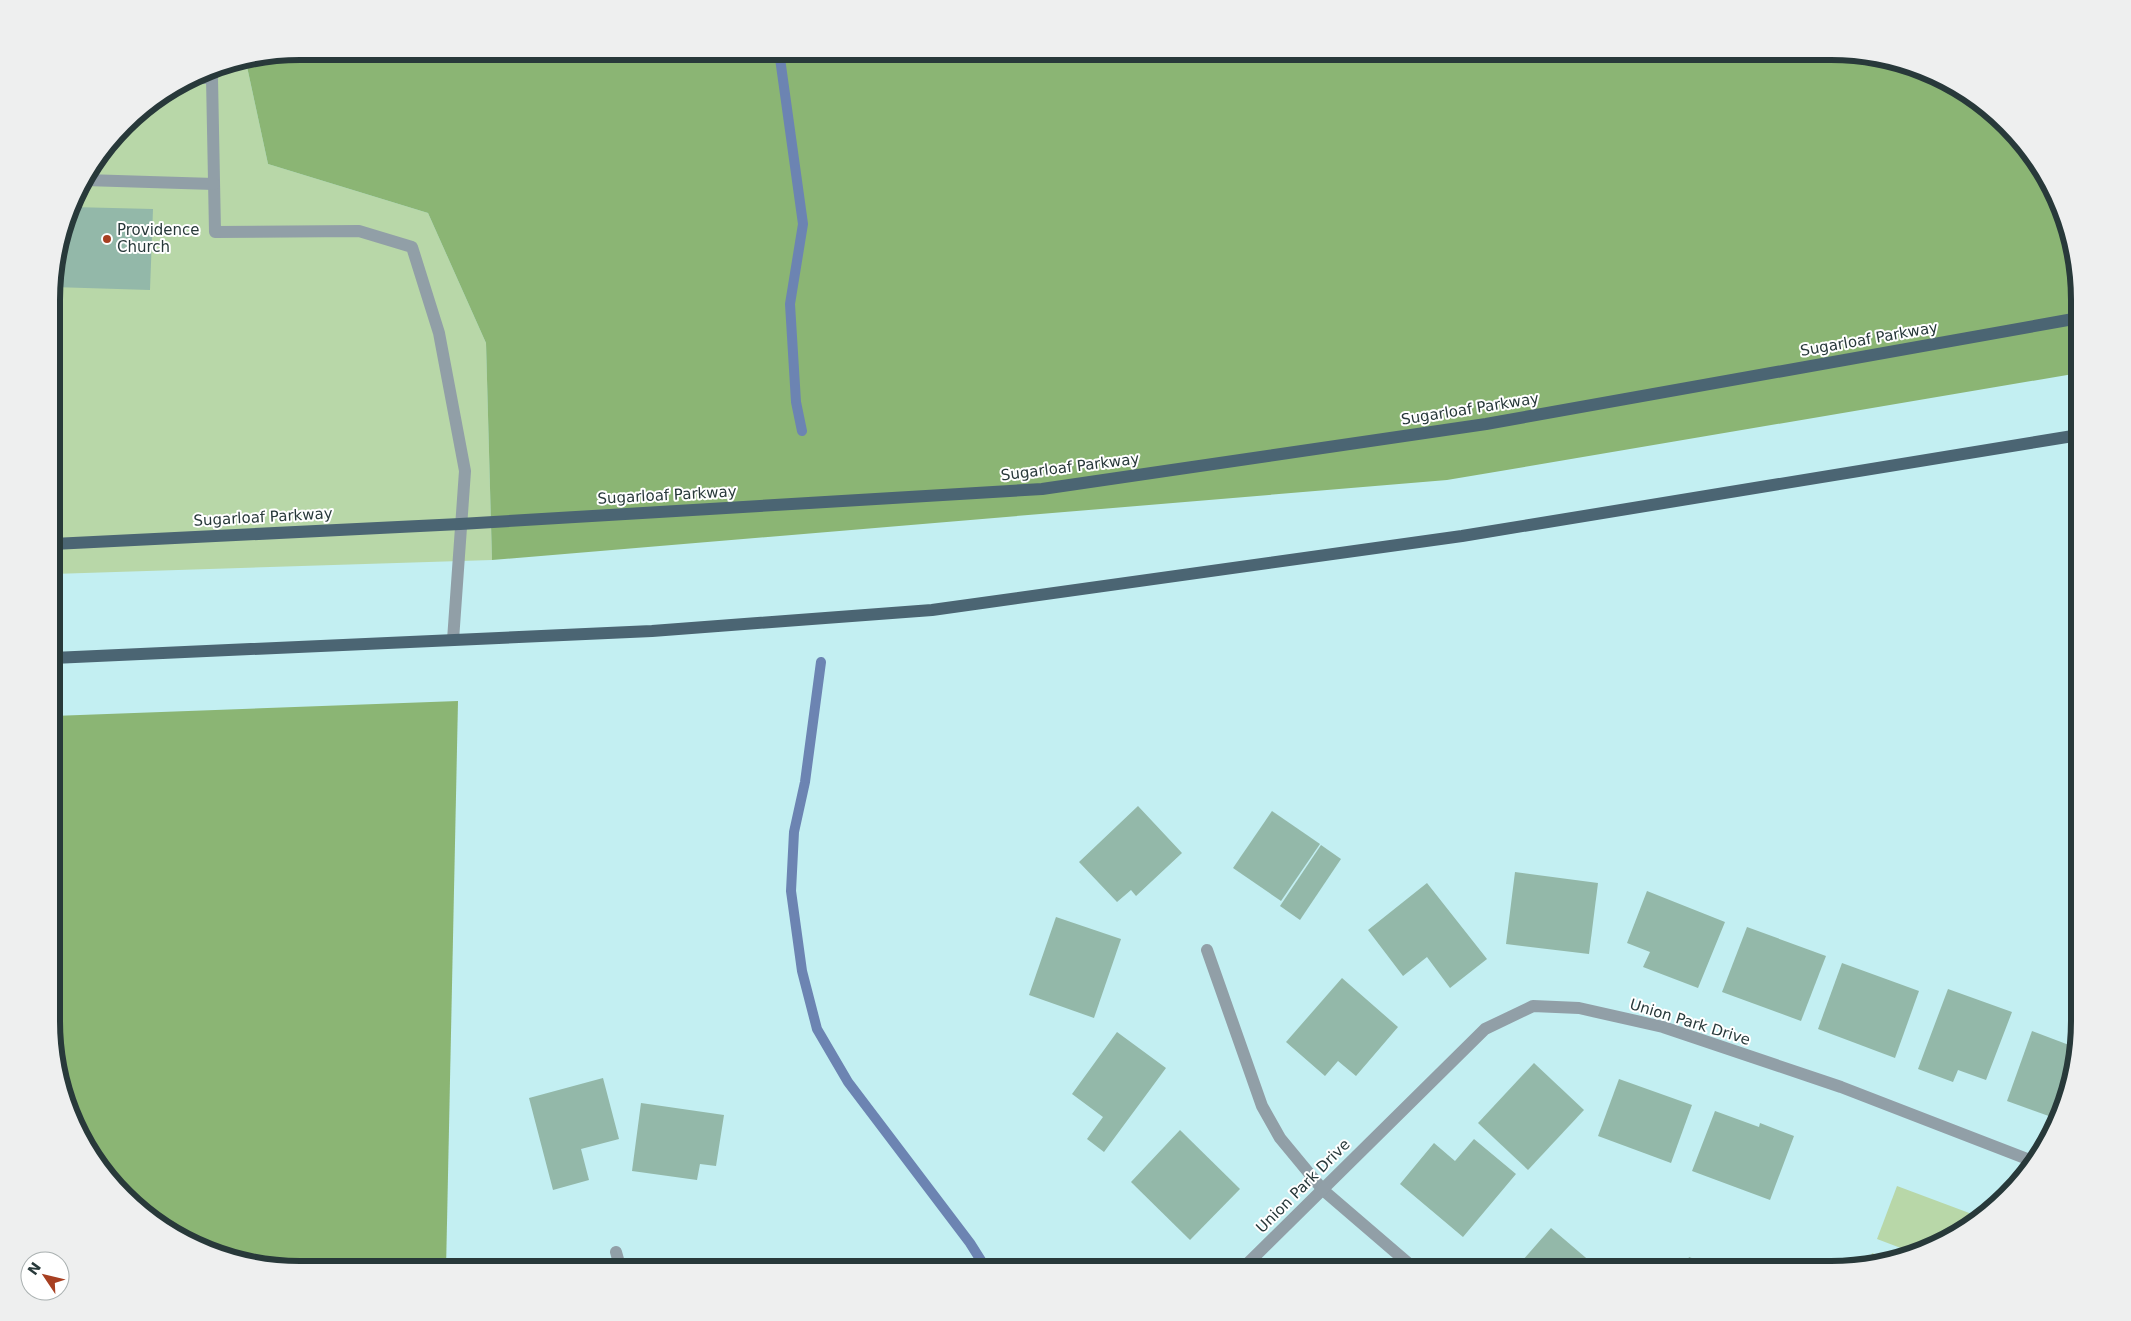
<svg xmlns="http://www.w3.org/2000/svg" width="2131" height="1321" font-family="'DejaVu Sans',sans-serif">
	<rect width="100%" height="100%" fill="#c3eff2"/>
	<g fill="#b8d7a8">
		<path d="M246 62 268 164 428 213 486 343 492 560 53 574V268L77 190 136 113 205 70Z"/>
		<path d="M1897 1186 1980 1217 1956 1236 1914 1253 1877 1239Z"/>
		<path d="M1872 1253 1895 1261 1867 1266Z"/>
	</g>
	<g fill="#8bb574">
		<path d="M300 51H1831L1911 64 1969 93 2007 124 2047 176 2071 236 2079 284V373L1447 480 492 560 486 343 428 213 268 164 246 62Z"/>
		<path d="M458 701 446 1270H300L235 1261 162 1228 124 1197 85 1146 53 1053V716Z"/>
	</g>
	<g fill="none" stroke-linecap="round" stroke-linejoin="round">
		<g stroke="#6c84b2" stroke-width="10">
			<path d="M779 51 803 224 790 304 796 402 802 431"/>
			<path d="M821 662 805 782 794 832 791 891 802 971 817 1029 848 1082 970 1243 987 1270"/>
		</g>
	</g>
	<g fill="#93b8a9">
		<path d="M72 207 153 209 150 290 53 287V268Z"/>
		<path d="M1138 806 1182 853 1136 896 1131 890 1117 902 1079 862Z"/>
		<path d="M1272 811 1320 844 1281 901 1233 868Z"/>
		<path d="M1321 845 1341 859 1300 920 1280 906Z"/>
		<path d="M1515 872 1598 883 1589 954 1506 944Z"/>
		<path d="M1427 883 1487 959 1450 988 1427 957 1403 976 1368 930Z"/>
		<path d="M1647 891 1725 922 1698 988 1643 967 1650 952 1627 943Z"/>
		<path d="M1056 917 1121 939 1094 1018 1029 995Z"/>
		<path d="M1747 927 1826 956 1801 1021 1722 992Z"/>
		<path d="M1842 963 1919 991 1895 1058 1818 1029Z"/>
		<path d="M1342 978 1398 1027 1356 1076 1338 1061 1325 1076 1286 1042Z"/>
		<path d="M1948 989 2012 1012 1986 1080 1958 1070 1953 1082 1918 1069Z"/>
		<path d="M2032 1031 2077 1048 2067 1101 2057 1119 2007 1101Z"/>
		<path d="M1117 1032 1166 1068 1104 1152 1087 1139 1103 1117 1072 1094Z"/>
		<path d="M1534 1063 1584 1110 1528 1170 1478 1123Z"/>
		<path d="M603 1078 619 1139 581 1149 589 1180 553 1190 529 1098Z"/>
		<path d="M1619 1079 1692 1105 1671 1163 1598 1136Z"/>
		<path d="M641 1103 724 1115 716 1166 700 1164 697 1180 632 1171Z"/>
		<path d="M1715 1111 1759 1127 1760 1123 1794 1136 1770 1200 1692 1171Z"/>
		<path d="M1180 1130 1240 1189 1190 1240 1131 1182Z"/>
		<path d="M1474 1139 1516 1174 1463 1237 1400 1184 1434 1143 1455 1161Z"/>
		<path d="M1551 1228 1599 1269H1515Z"/>
		<path d="M1689 1257 1721 1269H1684Z"/>
	</g>
	<g fill="none" stroke-linecap="round" stroke-linejoin="round">
		<g stroke="#919fa7" stroke-width="12">
			<path d="M193 78H212L215 232 359 231 412 247 439 333 465 471 453 640"/>
			<path d="M85 180 214 184"/>
		</g>
		<g stroke="#919fa7" stroke-width="12">
			<path d="M1207 950 1262 1106 1280 1138 1323 1190 1415 1269"/>
			<path d="M616 1252 621 1270"/>
			<path d="M1242 1269 1485 1029 1533 1006 1579 1008 1663 1027 1841 1087 2035 1162"/>
		</g>
		<g stroke="#4b6573" stroke-width="12">
			<path d="M53 544 460 524 1042 489 1486 424 2079 318"/>
			<path d="M53 658 652 631 932 610 1462 536 2079 435"/>
		</g>
	</g>
	<circle fill="#a73f21" stroke="#fff" stroke-width="2" cx="107" cy="239" r="5"/>
	<g text-anchor="middle" stroke-width="4" stroke-linejoin="round" paint-order="stroke">
		<g font-size="15" fill="#28393a" stroke="#fff" text-anchor="start">
			<text x="117" y="235">Providence<tspan x="117" dy="17">Church</tspan></text>
		</g>
		<g font-size="15" fill="#28393a" stroke="#fff">
			<text transform="translate(1869 339) rotate(-10)" y="5">Sugarloaf Parkway</text>
			<text transform="translate(1470 409) rotate(-9)" y="5">Sugarloaf Parkway</text>
			<text transform="translate(1070 467) rotate(-7)" y="5">Sugarloaf Parkway</text>
			<text transform="translate(667 495) rotate(-3)" y="5">Sugarloaf Parkway</text>
			<text transform="translate(263 517) rotate(-3)" y="5">Sugarloaf Parkway</text>
			<text transform="translate(1690 1022) rotate(17)" y="5">Union Park Drive</text>
			<text transform="translate(1303 1186) rotate(-45)" y="5">Union Park Drive</text>
		</g>
	</g>
	<path d="M0 0H2131V1321H0ZM300 60H1831A240 240 0 0 1 2071 300V1021A240 240 0 0 1 1831 1261H300A240 240 0 0 1 60 1021V300A240 240 0 0 1 300 60Z" fill="#eeefef" fill-rule="evenodd"/>
	<path fill="none" stroke="#28393a" stroke-width="6" d="M300 60H1831A240 240 0 0 1 2071 300V1021A240 240 0 0 1 1831 1261H300A240 240 0 0 1 60 1021V300A240 240 0 0 1 300 60Z"/>
	<g transform="translate(45 1276) rotate(305)"><circle r="24" fill="#ffffff" stroke="#a9b0b0"/>
	<path d="M0-4L9 19L0 12L-9 19Z" fill="#a73f21"/>
	<text y="-8" font-size="14" font-weight="bold" text-anchor="middle" fill="#28393a">N</text>
	</g>
</svg>
